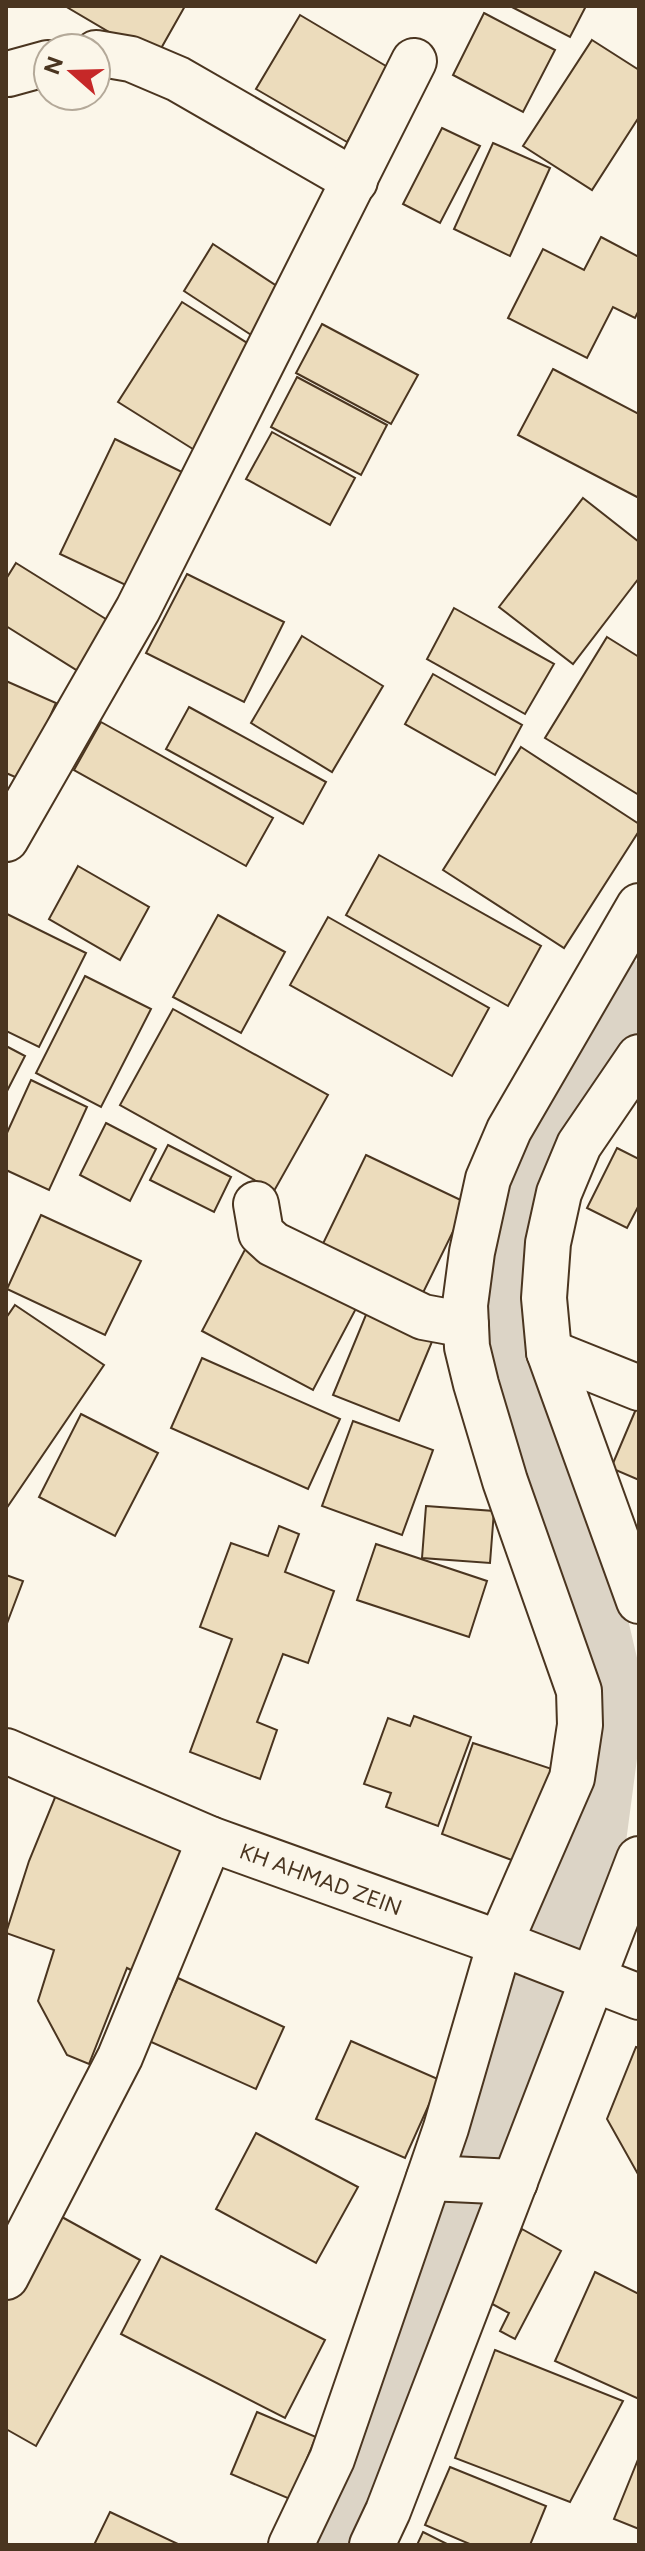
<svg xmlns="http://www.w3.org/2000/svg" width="645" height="2551" font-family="Figtree,sans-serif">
	<rect width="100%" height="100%" fill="#fbf6e9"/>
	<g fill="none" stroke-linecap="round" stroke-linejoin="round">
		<path stroke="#dcd4c6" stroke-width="68" d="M328 2545 486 2139 590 1855 611 1696 571 1525 513 1390 497 1295 523 1172 639 995"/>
	</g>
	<g fill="#ecdcbc" stroke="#4a3520" stroke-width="2">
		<path d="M65 6H185L155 59Z"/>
		<path d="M510 6H586L570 37Z"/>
		<path d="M484 13 555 50 523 112 453 75Z"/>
		<path d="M300 15 391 69 347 142 256 89Z"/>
		<path d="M592 40 639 70V117L592 190 523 146Z"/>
		<path d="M442 128 480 146 440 223 403 204Z"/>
		<path d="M493 143 550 168 510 256 454 229Z"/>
		<path d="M601 237 639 257V310L635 318 613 307 587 358 508 318 543 249 584 270Z"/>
		<path d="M213 244 292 296 262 342 184 291Z"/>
		<path d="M182 302 260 351 196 451 118 402Z"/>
		<path d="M322 324 418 375 391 424 296 373Z"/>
		<path d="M553 369 639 414V498L518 435Z"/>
		<path d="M297 377 387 425 361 475 271 427Z"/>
		<path d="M272 432 355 478 330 525 246 479Z"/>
		<path d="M115 439 186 474 132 588 60 554Z"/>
		<path d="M583 498 639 542V578L573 664 499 607Z"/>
		<path d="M16 563 109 621 78 671 6 626V579Z"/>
		<path d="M187 574 284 622 244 702 146 653Z"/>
		<path d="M454 608 554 664 525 714 427 659Z"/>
		<path d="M302 636 383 686 332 772 251 723Z"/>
		<path d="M607 637 639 657V795L545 738Z"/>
		<path d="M433 674 522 725 495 775 405 724Z"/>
		<path d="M6 681 56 703 22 780 6 773Z"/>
		<path d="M189 707 326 782 303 824 166 749Z"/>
		<path d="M101 722 273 818 246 866 74 770Z"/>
		<path d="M521 747 639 824V831L564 948 443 870Z"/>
		<path d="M379 855 541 946 508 1006 346 915Z"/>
		<path d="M78 866 149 907 120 960 49 919Z"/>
		<path d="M7 914 86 953 39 1047 6 1031Z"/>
		<path d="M218 915 285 952 241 1033 173 997Z"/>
		<path d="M328 917 489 1008 452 1076 290 985Z"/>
		<path d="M85 976 151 1009 101 1107 36 1073Z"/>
		<path d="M173 1009 328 1095 274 1191 120 1105Z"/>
		<path d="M6 1046 25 1056 6 1093Z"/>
		<path d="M31 1080 87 1107 49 1190 6 1170V1135Z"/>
		<path d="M106 1123 156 1149 130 1201 80 1175Z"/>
		<path d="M168 1145 231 1177 214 1212 150 1180Z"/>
		<path d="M617 1148 639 1159V1205L627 1228 587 1208Z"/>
		<path d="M366 1155 467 1203 416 1307 316 1258Z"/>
		<path d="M41 1215 141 1261 105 1335 7 1289Z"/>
		<path d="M249 1242 360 1301 313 1390 202 1331Z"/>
		<path d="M15 1305 104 1365 6 1509V1318Z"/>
		<path d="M370 1305 436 1332 399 1421 333 1395Z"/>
		<path d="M202 1358 340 1419 308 1489 171 1428Z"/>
		<path d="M639 1402V1480L611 1468Z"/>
		<path d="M81 1414 158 1453 115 1536 39 1497Z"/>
		<path d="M353 1421 433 1450 402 1535 322 1506Z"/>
		<path d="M426 1506 494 1511 490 1563 422 1558Z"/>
		<path d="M279 1526 299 1534 285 1572 334 1591 308 1663 283 1654 257 1722 277 1730 260 1779 190 1752 232 1639 200 1627 231 1543 268 1556Z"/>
		<path d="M376 1544 487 1581 469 1637 357 1600Z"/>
		<path d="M6 1575 23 1581 6 1626Z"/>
		<path d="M414 1716 471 1737 438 1826 386 1807 391 1793 364 1784 388 1718 410 1726Z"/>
		<path d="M473 1743 552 1769 517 1862 442 1834Z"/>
		<path d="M56 1795 189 1849 139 1974 127 1968 89 2064 67 2055 38 2001 54 1950 6 1933 29 1861Z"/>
		<path d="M178 1978 284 2027 256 2089 149 2041Z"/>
		<path d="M351 2041 440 2080 405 2158 316 2119Z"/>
		<path d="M636 2047 639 2048V2176L607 2119Z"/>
		<path d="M256 2133 358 2187 316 2263 216 2209Z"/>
		<path d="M51 2211 140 2260 36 2446 6 2429V2291Z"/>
		<path d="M522 2229 561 2251 515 2339 500 2331 509 2313 485 2300Z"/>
		<path d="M161 2256 325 2340 285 2418 121 2334Z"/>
		<path d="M595 2272 639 2294V2399L555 2361Z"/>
		<path d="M495 2350 623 2401 570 2502 455 2458Z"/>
		<path d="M257 2412 316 2437 290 2499 231 2474Z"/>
		<path d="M639 2457V2529L614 2519Z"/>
		<path d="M450 2467 546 2506 530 2545H472L425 2525Z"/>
		<path d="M110 2512 180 2545H94Z"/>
		<path d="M423 2532 449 2545H417Z"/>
	</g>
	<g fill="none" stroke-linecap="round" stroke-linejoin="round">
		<g stroke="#4a3520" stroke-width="48">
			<g id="minor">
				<path d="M96 53 131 59 178 79 355 181"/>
				<path d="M8 74 48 63"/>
				<path d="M6 839 138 609 414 61"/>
				<path d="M639 1057 579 1145 559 1193 548 1243 544 1298 549 1352 639 1601"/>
				<path d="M256 1204 261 1233 273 1244 423 1317 466 1325"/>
				<path d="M549 1352 639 1388"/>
				<path d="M6 1751 210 1839 516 1949 639 1997"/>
				<path d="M429 2178 515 2182"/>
				<path d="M6 2277 120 2057 210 1839"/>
				<path d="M291 2545 332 2459 446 2128 500 1943 572 1778 580 1725 579 1691 505 1481 476 1384 467 1347 465 1305 472 1252 488 1179 509 1130 639 906"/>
				<path d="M372 2545 388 2511 639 1859"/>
			</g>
		</g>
		<use href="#minor" stroke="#fbf6e9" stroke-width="44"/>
	</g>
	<g text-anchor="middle" stroke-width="6" stroke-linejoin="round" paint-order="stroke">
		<g font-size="22" fill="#4a3520" stroke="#fbf6e9">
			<text transform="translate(321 1879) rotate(20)" y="8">KH AHMAD ZEIN</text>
		</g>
	</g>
	<rect width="645" height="2551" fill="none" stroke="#4a3520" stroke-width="16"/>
	<g transform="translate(72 72) rotate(290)"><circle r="38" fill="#fbf6e9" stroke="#b4a999" stroke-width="2"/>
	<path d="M0-6L14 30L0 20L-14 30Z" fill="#c62828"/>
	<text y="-12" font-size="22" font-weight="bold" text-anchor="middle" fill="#4a3520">N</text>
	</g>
</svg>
